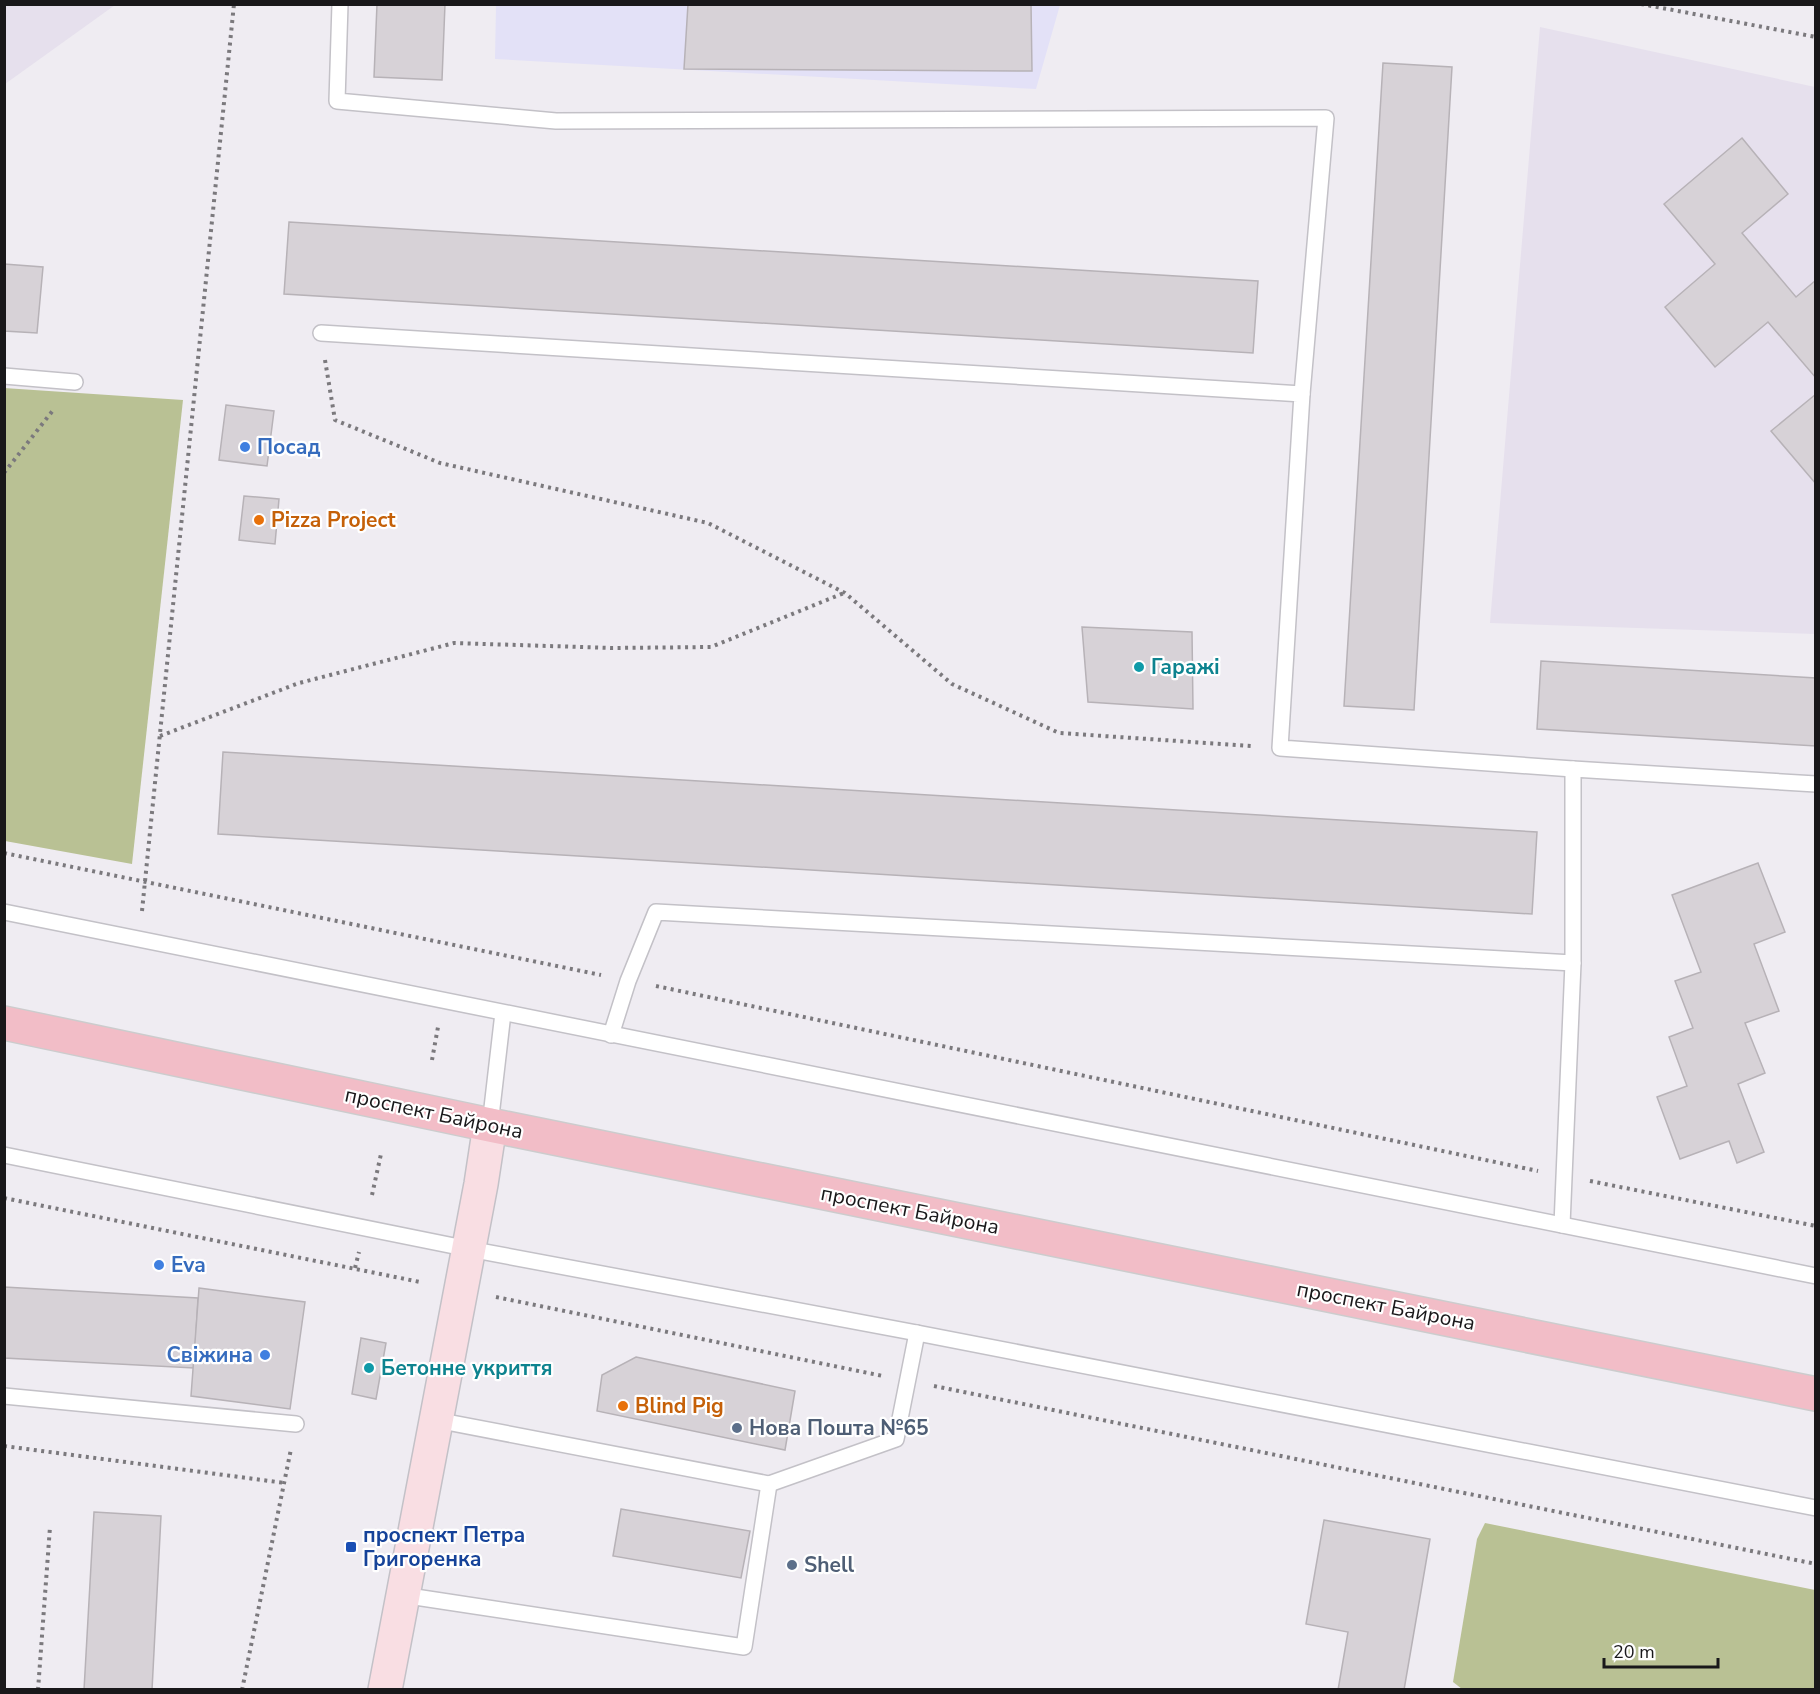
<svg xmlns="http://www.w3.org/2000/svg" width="1820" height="1694" font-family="'Nunito Sans',sans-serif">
	<rect width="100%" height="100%" fill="#efecf2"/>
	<path fill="#e3e1f7" d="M496 5H1060L1036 89 495 59Z"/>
	<g fill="#e6e0ed">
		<path d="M5 4H115V5L5 84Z"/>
		<path d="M1540 27 1815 87V634L1490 623Z"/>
	</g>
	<g fill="#b9c194">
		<path d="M4 388 183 400 132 864 5 841Z"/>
		<path d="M1485 1523 1815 1590V1689H1462L1453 1682 1477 1539Z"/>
	</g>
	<g fill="#d7d2d7" stroke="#b7b2b7" stroke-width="1.5">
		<path d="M377 4H445L442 80 374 77Z"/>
		<path d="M688 4H1031L1032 71 684 69Z"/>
		<path d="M1383 63 1452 67 1414 710 1344 706Z"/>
		<path d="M1742 138 1788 194 1742 233 1796 297 1816 280V378L1768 322 1715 367 1665 307 1715 264 1664 204Z"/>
		<path d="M289 222 1258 281 1253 353 284 294Z"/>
		<path d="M4 264 43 267 37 333 4 331Z"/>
		<path d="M1816 394V484L1771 431Z"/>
		<path d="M226 405 274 411 267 466 219 460Z"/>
		<path d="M244 496 279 499 275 544 239 540Z"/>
		<path d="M1082 627 1192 632 1193 709 1088 702Z"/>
		<path d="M1541 661 1816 678V746L1537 729Z"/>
		<path d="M223 752 1537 832 1532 914 218 834Z"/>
		<path d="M1758 863 1785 932 1754 944 1779 1011 1745 1023 1765 1073 1738 1084 1764 1152 1737 1163 1729 1141 1680 1159 1657 1097 1687 1086 1669 1037 1693 1028 1675 981 1701 972 1672 895Z"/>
		<path d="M4 1287 198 1298 194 1368 4 1358Z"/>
		<path d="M199 1288 305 1302 290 1409 191 1396Z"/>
		<path d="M361 1338 386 1343 376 1399 352 1394Z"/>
		<path d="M636 1357 795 1391 785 1450 597 1411 602 1375Z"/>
		<path d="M621 1509 750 1531 741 1578 613 1556Z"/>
		<path d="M94 1512 161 1516 152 1690H84Z"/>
		<path d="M1324 1520 1430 1539 1404 1690H1338L1348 1632 1306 1624Z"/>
	</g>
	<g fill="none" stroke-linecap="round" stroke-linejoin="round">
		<g stroke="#c3c1c7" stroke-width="18">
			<g id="service">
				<path d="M340 4 337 101 556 121 1326 118 1302 394"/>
				<path d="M321 333 1302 394 1280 748 1573 769"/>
				<path d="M4 376 75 382"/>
				<path d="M4 912 1816 1276"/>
				<path d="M611 1035 628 981 656 912 1573 963V769L1816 784"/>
				<path d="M490 1125 503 1013"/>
				<path d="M4 1155 469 1249 917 1333 1816 1508"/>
				<path d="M1562 1225 1573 963"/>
				<path d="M4 1396 296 1424"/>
				<path d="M436 1420 769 1484 896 1439 917 1333"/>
				<path d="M402 1595 744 1647 769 1484"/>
			</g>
		</g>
		<g stroke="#c3c1c7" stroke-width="36">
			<path id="secondary" d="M385 1690 481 1184 490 1125"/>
		</g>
		<g stroke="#cccccd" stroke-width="36">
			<path id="primary" d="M4 1023 490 1125 1816 1394"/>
		</g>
		<g stroke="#7b797d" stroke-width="4" stroke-dasharray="3 4.5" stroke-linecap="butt">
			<path d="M1641 4 1816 37"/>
			<path d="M325 360 335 420 440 463 708 523 845 593 952 684 1059 733 1252 746"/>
			<path d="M4 473 54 409"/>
			<path d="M160 736 299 683 454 643 612 648 711 647 844 593"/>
			<path d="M4 853 601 975"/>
			<path d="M142 911 234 4"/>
			<path d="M656 986 1538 1171"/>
			<path d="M432 1060 438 1027"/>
			<path d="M1590 1181 1816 1226"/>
			<path d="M372 1195 381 1154"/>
			<path d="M4 1198 420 1282"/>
			<path d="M355 1268 359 1252"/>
			<path d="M496 1297 883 1376"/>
			<path d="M934 1386 1816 1564"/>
			<path d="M4 1446 285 1483"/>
			<path d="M38 1690 50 1527"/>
			<path d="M242 1690 291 1449"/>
		</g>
		<use href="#service" stroke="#fff" stroke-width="15"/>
		<use href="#secondary" stroke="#f9dee3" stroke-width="33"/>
		<use href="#primary" stroke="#f2bdc7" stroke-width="33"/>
	</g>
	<g fill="#3f7fe0" stroke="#fff" stroke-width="2">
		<circle cx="245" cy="447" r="6"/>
		<circle cx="159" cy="1265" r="6"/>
		<circle cx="265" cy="1355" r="6"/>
	</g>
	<g fill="#e8710a" stroke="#fff" stroke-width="2">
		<circle cx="259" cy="520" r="6"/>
		<circle cx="623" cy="1406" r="6"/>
	</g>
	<g fill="#0f9aa8" stroke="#fff" stroke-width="2">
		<circle cx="1139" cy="667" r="6"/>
		<circle cx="369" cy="1368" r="6"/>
	</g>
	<g fill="#5c6f8a" stroke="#fff" stroke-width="2">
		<circle cx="737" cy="1428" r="6"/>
		<circle cx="792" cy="1565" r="6"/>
	</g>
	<rect fill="#1a4fb4" stroke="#fff" stroke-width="2" x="345" y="1541" width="12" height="12" rx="3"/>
	<g text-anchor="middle" stroke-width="4.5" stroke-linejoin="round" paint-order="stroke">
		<g font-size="21" font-weight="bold" fill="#366cbe" stroke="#fff" text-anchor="start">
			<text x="257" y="454">Посад</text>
			<text x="171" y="1272">Eva</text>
			<text x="253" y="1362" text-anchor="end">Свіжина</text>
		</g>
		<g font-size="21" font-weight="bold" fill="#c56008" stroke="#fff" text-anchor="start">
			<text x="271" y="527">Pizza Project</text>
			<text x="635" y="1413">Blind Pig</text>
		</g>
		<g font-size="21" font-weight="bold" fill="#0d838f" stroke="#fff" text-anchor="start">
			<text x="1151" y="674">Гаражі</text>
			<text x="381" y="1375">Бетонне укриття</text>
		</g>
		<g font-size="21" fill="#19181a" stroke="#fff">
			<text transform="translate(434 1113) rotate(12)" y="7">проспект Байрона</text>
			<text transform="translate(910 1210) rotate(11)" y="7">проспект Байрона</text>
			<text transform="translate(1386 1306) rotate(11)" y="7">проспект Байрона</text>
		</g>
		<g font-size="21" font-weight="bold" fill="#4e5e75" stroke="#fff" text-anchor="start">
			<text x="749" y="1435">Нова Пошта №65</text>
			<text x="804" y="1572">Shell</text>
		</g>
		<g font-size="21" font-weight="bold" fill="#164399" stroke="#fff" text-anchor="start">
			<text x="363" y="1542">проспект Петра<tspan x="363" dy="24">Григоренка</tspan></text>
		</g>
	</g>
	<rect width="1820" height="1694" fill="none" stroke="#19181a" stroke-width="12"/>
	<path d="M1604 1658v9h114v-9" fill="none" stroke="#19181a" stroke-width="3"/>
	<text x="1613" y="1658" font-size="18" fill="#19181a" stroke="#ffffff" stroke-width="4.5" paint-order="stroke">20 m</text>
</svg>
